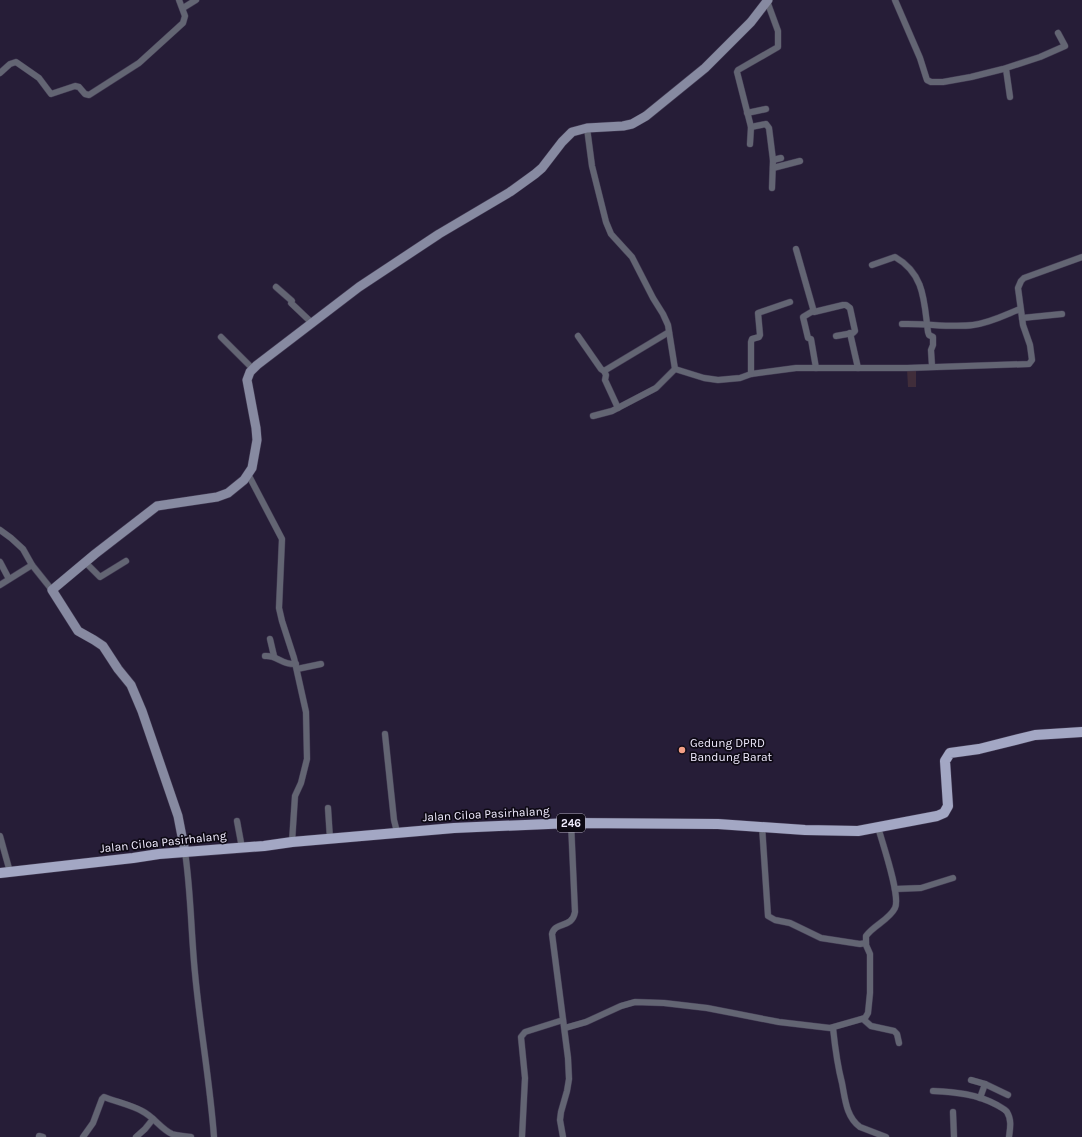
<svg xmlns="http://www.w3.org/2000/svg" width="1082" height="1137" font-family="Karla,sans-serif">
	<rect width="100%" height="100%" fill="#261d37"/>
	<path fill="#402d3a" d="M907 369H916V387H908Z"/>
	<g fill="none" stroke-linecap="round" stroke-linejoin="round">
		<g stroke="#423a53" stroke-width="7">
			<g id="street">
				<path d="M895 0 920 58 926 77 927 80 931 82H943L971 77 1003 69 1040 57 1065 46 1058 33"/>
				<path d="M183 8 196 0"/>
				<path d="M1006 69 1010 97"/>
				<path d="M0 73 10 64 16 62 39 78 51 94 75 86 79 87 85 94 89 95 139 63 183 23 185 16 179 0"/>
				<path d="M747 113 766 109"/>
				<path d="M751 127 766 124 769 128 773 160 772 188"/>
				<path d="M587 128 592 166 606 222 611 234 632 257 653 298 663 314 668 325 675 369"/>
				<path d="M750 144 751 127 737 72 738 70 778 47V31L767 1"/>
				<path d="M773 160 781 158"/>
				<path d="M773 168 800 161"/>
				<path d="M796 249 814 312 843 305H846L850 308 855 331 853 333 836 336"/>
				<path d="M872 265 895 257C925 274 924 302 928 332L929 335 933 337V345L931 350 932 366"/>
				<path d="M276 287 292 301 291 303 312 323"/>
				<path d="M813 311 803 317 808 338 811 339 816 368"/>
				<path d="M1022 318 1062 314"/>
				<path d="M902 324C926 323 950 328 973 325 990 323 1005 315 1020 309"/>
				<path d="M850 333 858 368"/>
				<path d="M578 336 601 369 604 371 606 375 605 380 606 382 618 408"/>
				<path d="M221 337 253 369"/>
				<path d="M675 369 704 378 718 380 740 378 751 374 796 368H907L1029 364 1032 360 1030 345 1023 325 1018 288 1021 281 1024 278 1082 257"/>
				<path d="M604 371 669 332"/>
				<path d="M751 374V342L752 339 759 337 760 335 758 313 790 302"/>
				<path d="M593 416 612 411 656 388 675 369"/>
				<path d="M248 474 282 539 279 608 282 621 294 658 306 712 307 759 301 783 295 796 292 842"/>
				<path d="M0 530 11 538 23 549 32 565 52 590"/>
				<path d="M0 562 9 579"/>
				<path d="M85 562 100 577 126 561"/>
				<path d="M0 585 32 565"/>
				<path d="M270 639 274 656"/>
				<path d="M265 656C278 655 281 665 296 664"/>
				<path d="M297 669 321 664"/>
				<path d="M385 734 394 820 397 832"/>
				<path d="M328 808 330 839"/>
				<path d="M237 821 242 848"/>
				<path d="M762 826 768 916 775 920 790 923 821 938 860 944 866 943"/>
				<path d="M0 836 10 872"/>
				<path d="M185 852C191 892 191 933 195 973 200 1028 210 1082 214 1137"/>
				<path d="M895 889 921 888 953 878"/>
				<path d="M863 1019 871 1026 894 1031 897 1034 899 1043"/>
				<path d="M565 1028 586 1022 621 1006 635 1002 664 1003 707 1008 779 1022 830 1028 865 1018 868 1013 870 993V954L866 945V936C874 925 889 920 895 908 901 896 882 842 878 827"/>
				<path d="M833 1028C835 1047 837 1064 842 1083 845 1098 846 1117 860 1127L886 1137"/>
				<path d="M971 1080 985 1084"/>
				<path d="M933 1091C955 1092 977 1094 997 1105 1000 1107 1005 1109 1007 1112 1012 1120 1010 1129 1009 1137"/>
				<path d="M980 1098 985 1084 1008 1095"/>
				<path d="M953 1112 954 1137"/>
				<path d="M39 1136 43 1137"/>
				<path d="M83 1137 93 1123 102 1099 104 1097C117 1102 131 1105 142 1111 154 1117 161 1129 172 1134 178 1136 185 1136 191 1137"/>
				<path d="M136 1137 145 1129 153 1119"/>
				<path d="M522 1137 525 1078 521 1037 525 1032 563 1020"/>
				<path d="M563 1137 560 1120 561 1112 567 1091 569 1079 568 1058 552 934C555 921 572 929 575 912L571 823"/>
			</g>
		</g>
		<g stroke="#423a53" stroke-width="10">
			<path id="secondary" d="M185 852 178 816 142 711 131 685 118 669 103 646 94 640 78 631 52 590 95 554 157 506 217 497 228 493 244 480 252 468 257 440 256 428 247 380 250 372 257 365 359 287 439 234 510 192 535 174 542 168 562 142 572 132 587 128 623 126 632 124 646 116 705 68 751 22 768 0"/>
		</g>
		<g stroke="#423a53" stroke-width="11">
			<path id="primary" d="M0 873 133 858 159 854 264 846 292 842 454 828 571 823 718 824 805 830 858 831 937 816 944 813 948 806 945 761 950 753 979 749 1035 735 1082 732"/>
		</g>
		<use href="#street" stroke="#636573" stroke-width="6"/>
		<use href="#secondary" stroke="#878aa1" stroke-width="9"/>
		<use href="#primary" stroke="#a3a7c4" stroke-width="10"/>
	</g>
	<circle fill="#f39f86" stroke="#0e0a15" stroke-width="1.5" cx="682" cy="750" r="4"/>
	<g text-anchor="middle" stroke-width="3.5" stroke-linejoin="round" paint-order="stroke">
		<rect fill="#0e0a15" stroke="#ada8b9" stroke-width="1" x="557" y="814" width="28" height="18" rx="3"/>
		<g font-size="11" font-weight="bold" fill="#f1ecff">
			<text x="571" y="827">246</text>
		</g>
		<g font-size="12" fill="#f1ecff" stroke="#0e0a15" text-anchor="start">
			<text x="690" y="747">Gedung DPRD<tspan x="690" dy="14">Bandung Barat</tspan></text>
		</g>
		<g font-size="12" fill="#f1ecff" stroke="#0e0a15">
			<text transform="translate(486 814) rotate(-3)" y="4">Jalan Ciloa Pasirhalang</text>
			<text transform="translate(163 842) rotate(-6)" y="4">Jalan Ciloa Pasirhalang</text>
		</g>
	</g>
</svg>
